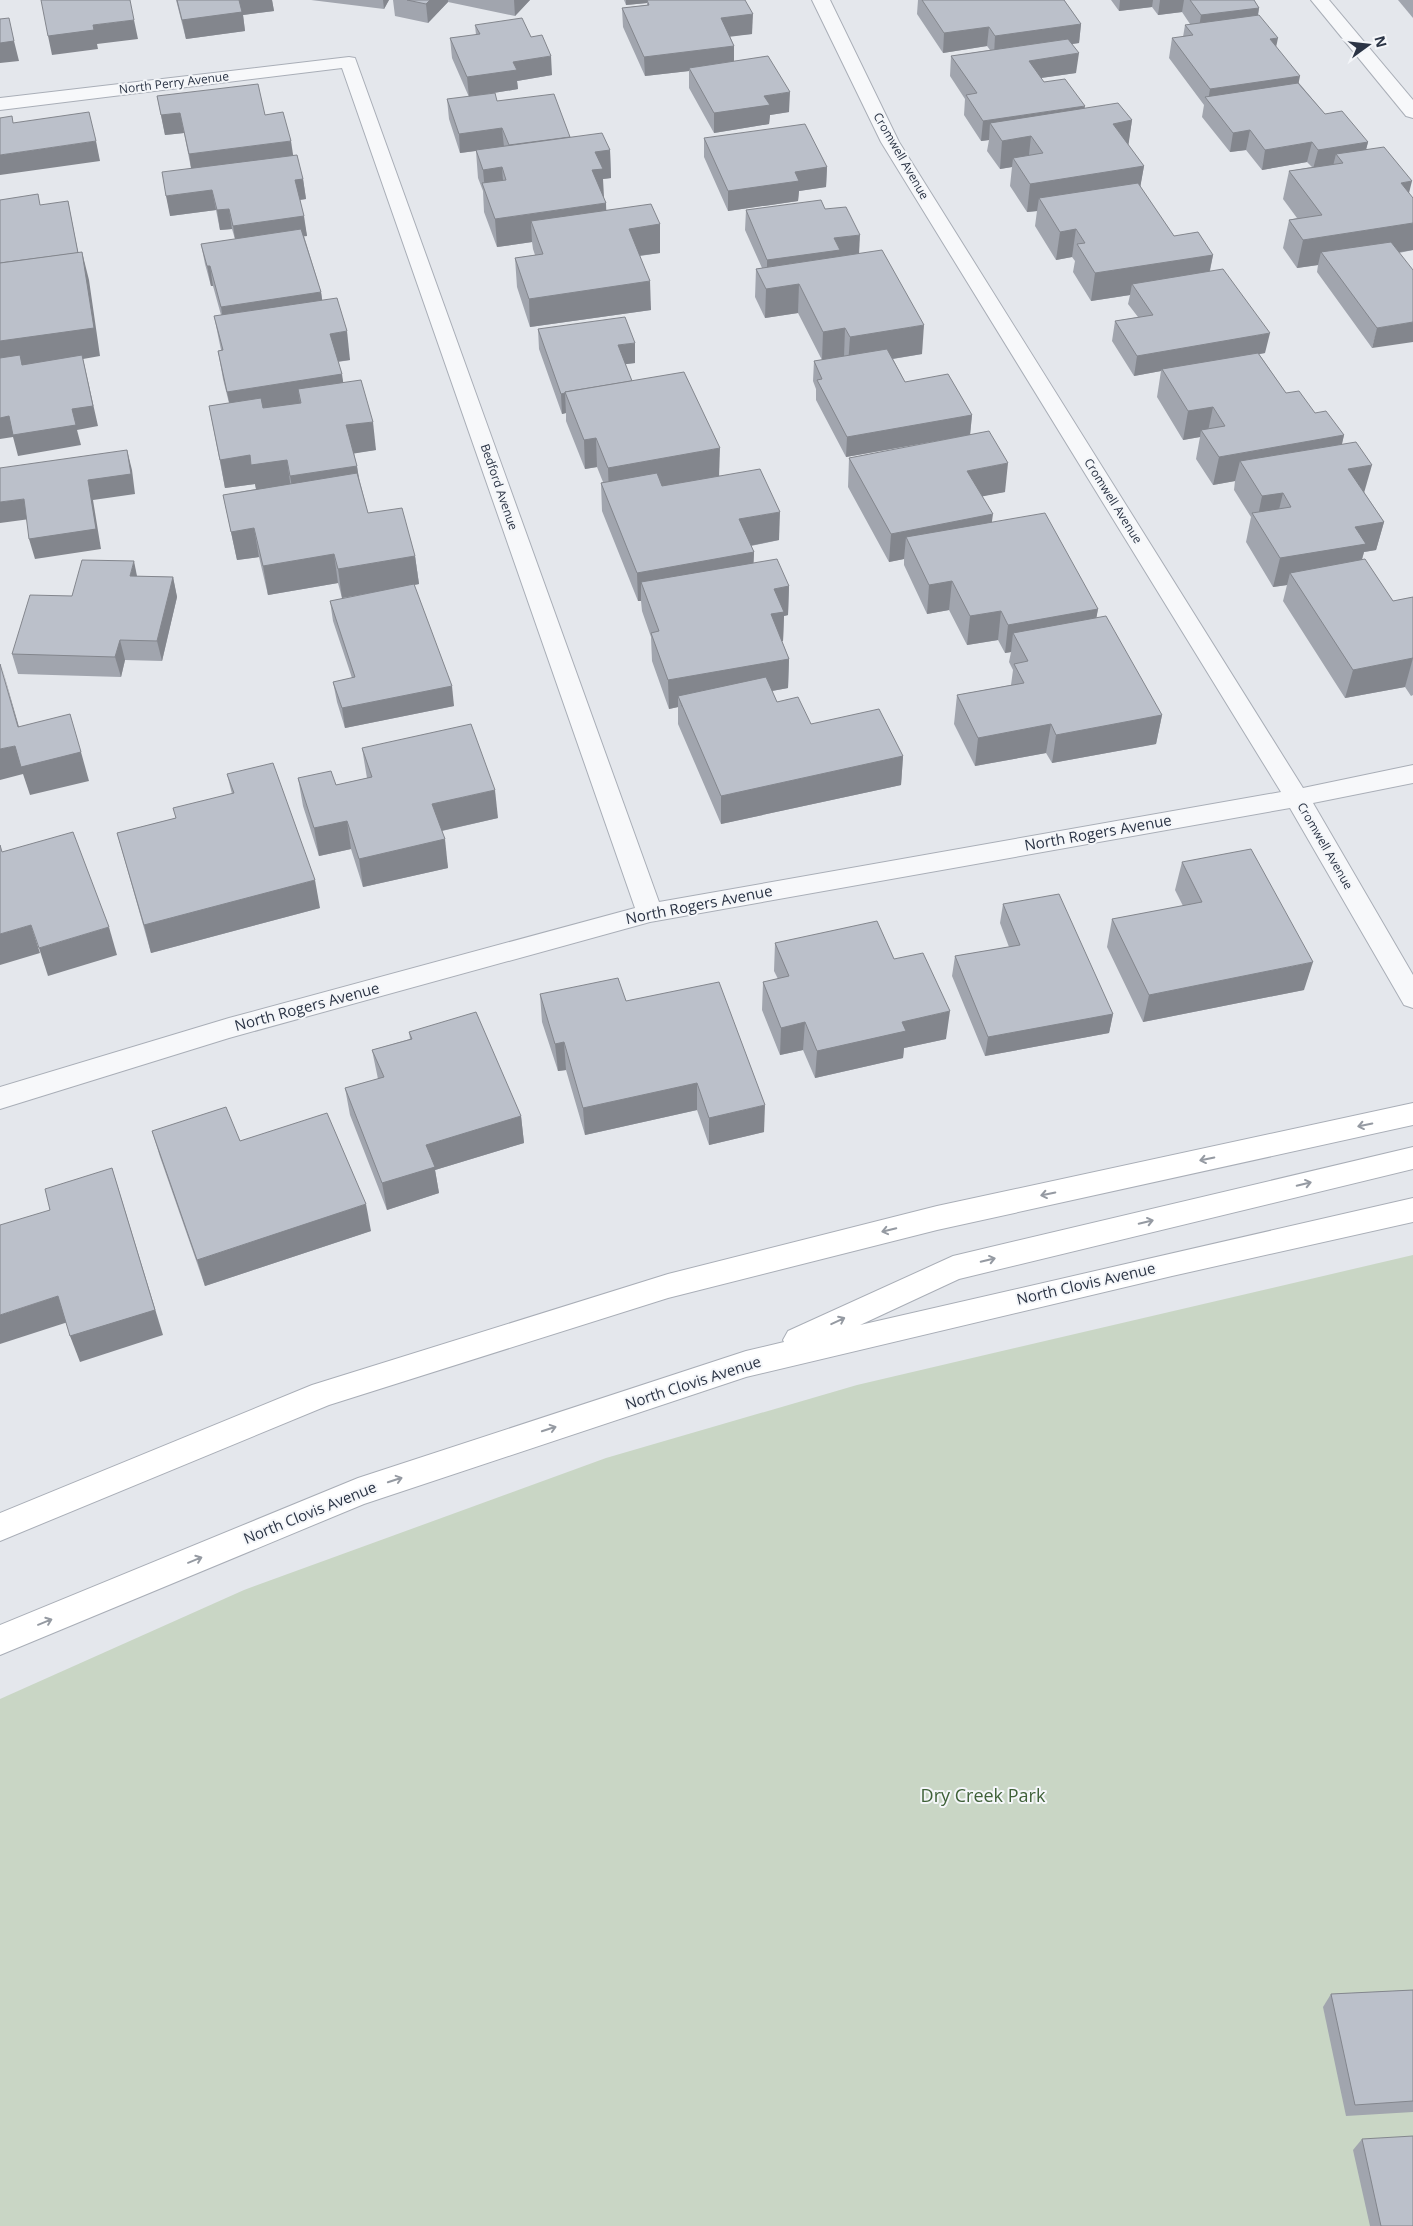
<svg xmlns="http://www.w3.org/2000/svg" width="1413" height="2226" font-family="'Open Sans',sans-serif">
	<rect width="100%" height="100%" fill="#e4e7ec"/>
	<path fill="#c9d6c5" d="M1413 1255V2226H0V1699L244 1590 606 1458 857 1385Z"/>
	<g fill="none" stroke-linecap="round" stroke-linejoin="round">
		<g stroke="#a9aeb7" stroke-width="2">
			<g id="minor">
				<path d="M812 0H830L899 142 1303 788 1413 765V783L1313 803 1413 975V1008L1404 1005 1290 808 650 922 229 1038 0 1109V1087L229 1018 635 908 342 68 0 110V98L349 57 355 58 659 902 1281 792 881 142Z"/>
				<path d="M1311 0H1329L1413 100V118L1406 116Z"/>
			</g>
		</g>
		<g stroke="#a9aeb7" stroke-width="2">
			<g id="secondary">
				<path d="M1413 1103V1125L937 1230 668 1298 329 1405 0 1541V1513L312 1385 668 1274 937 1206Z"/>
				<path d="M1413 1147V1169L959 1279 860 1325 1413 1198V1222L1172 1276 746 1377 364 1504 0 1655V1625L358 1478 746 1351 784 1342 783 1340 788 1331 953 1256Z"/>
			</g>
		</g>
		<use href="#minor" fill="#f7f8fa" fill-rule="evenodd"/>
		<use href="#secondary" fill="#fff" fill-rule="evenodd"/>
	</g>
	<g fill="#a1a5ae">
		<path d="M176 0H272L274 11 243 15 245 31 186 39Z"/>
		<path d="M311 0H389L384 9Z"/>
		<path d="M393 0H530L515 16 448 2 428 23 395 16Z"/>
		<path d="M624 0H745L752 34 730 36 734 46V61L789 112 770 115 769 124 714 133 689 88V71L645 76 623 27 622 8 647 5V3L626 5Z"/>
		<path d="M918 0H1064L1081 24 1079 43 1072 44 1076 73 1041 78 1044 82 1084 108 1132 120 1128 145 1144 166 1140 187 1174 236 1213 255 1210 271 1265 353 1259 354 1286 393 1315 413 1344 435 1342 444 1364 492 1384 522 1376 550 1364 552 1362 560 1393 601 1413 597V695L1411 696 1405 687 1345 698 1283 601 1287 585 1273 587 1246 542 1251 517 1234 490 1235 481 1213 485 1196 459 1200 437 1183 440 1157 397 1161 371 1134 376 1112 341 1115 321 1138 317 1128 304 1130 295 1091 301 1073 272 1075 261 1072 257 1056 260 1035 226 1037 211 1027 212 1010 186 1012 167 1000 169 987 151 989 140 981 141 964 115 965 99 950 76 951 56 990 50 987 46 943 53 917 14Z"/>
		<path d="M1111 0H1254L1259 8 1258 15 1276 47 1299 83 1325 114 1368 142 1366 149 1409 193 1413 250 1399 253 1372 348 1317 272 1318 265 1297 268 1283 248 1289 220 1297 218 1283 199 1289 171 1312 167 1307 162 1262 170 1246 150 1230 152 1202 117 1204 105 1169 58 1172 38 1183 37 1185 25 1190 24 1182 12 1158 15 1152 7 1119 11Z"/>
		<path d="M1398 0H1413V18Z"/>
		<path d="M475 25 531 37 552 75 517 81 518 89 469 97 452 58 450 38 476 35Z"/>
		<path d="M157 96 265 115 293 155 303 179 306 199 300 200 307 236H304L321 292 322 300 350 360 338 362 343 382 376 450 354 453 360 482 368 513 415 556 419 584 414 585 454 706 345 728 337 702 333 682 352 678 333 621 330 601 376 592 342 598 338 583 268 595 259 557 237 560 223 495 256 489 255 484 225 488 209 406 229 403 223 379 218 351 221 350 214 316 221 315 213 286H211L205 264 201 244 235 239 232 229 220 230 216 210 170 216 191 168 184 133 165 135Z"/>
		<path d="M447 99 497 101 570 137 610 150 611 178 603 179V197L606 203V210L660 224V253L640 256 651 310 530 327 517 287 515 258 535 255 533 249 532 242 497 247 484 212 483 191 478 178 476 151 460 153 449 119Z"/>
		<path d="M704 138 827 167 826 187 799 191 798 201 728 211 704 157Z"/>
		<path d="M825 209 859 253 922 354 893 359 905 382 972 415 970 435 846 457 816 400V389L813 381 814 361 822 360 798 313 765 318 755 297 756 269 762 268 745 230 746 210Z"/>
		<path d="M538 329 635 363 625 364 632 381 779 540 751 546 754 552 753 563 789 586 788 615 784 616 783 641H782L789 659 788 688 772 691 777 702 811 724 903 756 901 785 721 824 678 724V707L669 709 652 661 651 637 642 611 641 601H638L602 511 601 483 603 482 597 467 585 469 566 421V413L562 414 539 349Z"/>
		<path d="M849 458 1005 492 982 496 992 522 1098 609 1096 618 1162 715 1156 744 1052 763 1046 753 975 766 954 724 957 695 1011 685 1013 670 1009 662 1011 652 1005 653 998 640 967 645 949 610 927 614 904 565V559L889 562 848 487Z"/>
		<path d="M137 576 173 577 177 597 162 661 125 660 121 677 18 674 12 654 72 596Z"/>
		<path d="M362 748 498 818 442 831 448 868 363 887 351 849 319 856 303 806 298 778 336 785 367 778Z"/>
		<path d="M227 774 320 908 151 953 117 833 176 818 232 794Z"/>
		<path d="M1182 862 1304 990 1143 1022 1107 947 1112 919 1183 906 1175 890Z"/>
		<path d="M1003 904 1113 1014 1109 1033 985 1056 952 976 955 956 1009 947 1000 923Z"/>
		<path d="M775 943 894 959 946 1039 904 1048 903 1058 815 1078 803 1050 780 1055 762 1010 763 982 778 979 774 971Z"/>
		<path d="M540 994 626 1001 764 1132 709 1145 697 1110 585 1135 566 1070 558 1071 542 1022Z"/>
		<path d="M409 1032 521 1116 524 1143 435 1170 439 1193 387 1210 350 1115 345 1088 378 1079 372 1050 410 1039Z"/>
		<path d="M152 1131 240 1141 371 1231 205 1286 160 1157Z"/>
		<path d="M1413 1990V2112L1346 2116 1323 2007 1331 1994Z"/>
		<path d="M1362 2139 1413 2226H1370L1353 2150Z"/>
	</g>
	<g fill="#83868d">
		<path d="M238 0H272L274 11 243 15 245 31 186 39 182 20Z"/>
		<path d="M383 0H389L384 9Z"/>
		<path d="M430 0H448V2L428 23 426 4Z"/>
		<path d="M514 0H530L515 16Z"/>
		<path d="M626 0H647V3L626 5Z"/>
		<path d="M1120 0H1153L1152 7 1119 11Z"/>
		<path d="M1160 0H1184L1182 12 1158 15Z"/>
		<path d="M1259 8 1256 27 1198 34 1201 15Z"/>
		<path d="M753 14 752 34 720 38 721 18Z"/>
		<path d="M134 20 138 39 97 44 98 49 52 55 48 36 93 25Z"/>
		<path d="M1081 24 1079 43 994 55 995 36Z"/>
		<path d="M989 27 987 46 943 53 944 33Z"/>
		<path d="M13 37 19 61 0 63V43Z"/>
		<path d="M1278 38 1274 57 1270 39Z"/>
		<path d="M734 46V65L689 68V71L645 76 644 57Z"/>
		<path d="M1079 53 1076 73 1027 80 1029 61Z"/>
		<path d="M551 56 552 75 517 81 518 89 469 97 467 77 513 62Z"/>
		<path d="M1300 76 1296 96 1208 101 1210 89Z"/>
		<path d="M790 92 789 112 770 115 769 124 714 133V113L764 96Z"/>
		<path d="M1085 106 1082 125 990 123 989 140 981 141 983 121Z"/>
		<path d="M180 113 184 133 165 135 161 115Z"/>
		<path d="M1132 120 1128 148 1113 124Z"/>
		<path d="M502 128 504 147 460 153 459 134Z"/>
		<path d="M1250 130 1246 150 1230 152 1233 133Z"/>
		<path d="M1031 136 1028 164 1013 158 1012 167 1000 169 1002 141Z"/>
		<path d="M96 141 100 161 0 175V155Z"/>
		<path d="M291 141 294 161 192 174 189 154Z"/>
		<path d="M1312 142 1307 162 1262 170 1265 150Z"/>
		<path d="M1368 142 1363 162 1343 163 1336 154 1333 166 1313 169 1318 150Z"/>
		<path d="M610 150 611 178 603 179 604 197 593 198 592 170 595 152Z"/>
		<path d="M1144 166 1139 194 1039 198 1037 211 1027 212 1030 184Z"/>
		<path d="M502 167 504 195 485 191 483 170Z"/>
		<path d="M827 167 826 187 799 191 798 201 728 211V191L795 172Z"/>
		<path d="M303 179 306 199 298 200 295 180Z"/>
		<path d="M1412 181 1405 209 1401 183Z"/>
		<path d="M212 190 216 210 170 216 166 196Z"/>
		<path d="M68 201 82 273 0 285Z"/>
		<path d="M606 203 607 231 531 221 532 242 497 247 495 219Z"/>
		<path d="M229 209 232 229 220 230 217 210Z"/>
		<path d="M304 216 307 236 236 245 233 226Z"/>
		<path d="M1413 223V250L1330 263 1321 252 1318 265 1297 268 1303 240Z"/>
		<path d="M660 224V253L629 257V229Z"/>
		<path d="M1076 229 1072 257 1056 260 1060 232Z"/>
		<path d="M860 235 859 254 767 280V260L834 238Z"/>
		<path d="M82 252 89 280 100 356 83 359 98 426 77 430 81 445 18 456 13 437 0 439V341Z"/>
		<path d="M1213 255 1207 283 1132 284 1130 295 1091 301 1095 273Z"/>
		<path d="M207 266H210L213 286H211Z"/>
		<path d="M650 281 651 310 530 327 529 299Z"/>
		<path d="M799 284 798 313 765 318 766 289Z"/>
		<path d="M321 292 324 312 224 327 221 307Z"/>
		<path d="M1413 322V342L1372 348 1377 328Z"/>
		<path d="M924 325 922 354 848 366 850 337Z"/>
		<path d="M845 328 844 357 822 360 823 332Z"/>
		<path d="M347 331 350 360 334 362 330 334Z"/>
		<path d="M1270 333 1265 353 1163 371 1162 369 1161 371 1134 376 1137 356Z"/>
		<path d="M635 343V363L619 365 618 345Z"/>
		<path d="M342 374 346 402 301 403 298 389 301 409 233 420 227 392Z"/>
		<path d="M565 393 566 413 562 414 561 394Z"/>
		<path d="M1213 407 1207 436 1201 430 1200 437 1183 440 1188 411Z"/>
		<path d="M972 415 970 435 846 457 847 437Z"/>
		<path d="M373 422 376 450 351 454 346 425Z"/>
		<path d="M1344 435 1337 464 1240 461 1235 481 1213 485 1219 457Z"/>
		<path d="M596 438 597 467 585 469 584 440Z"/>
		<path d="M720 448 719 477 609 497 608 468Z"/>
		<path d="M127 450 132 470 135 494 93 500 101 549 35 559 29 539 88 480Z"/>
		<path d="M250 455 287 460 291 489 257 494 255 484 225 488 220 460Z"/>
		<path d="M1008 463 1005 492 964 500 967 471Z"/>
		<path d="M1372 465 1364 493 1348 469Z"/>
		<path d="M357 466 361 494 295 505 290 476Z"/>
		<path d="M1283 493 1276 522 1257 521 1262 496Z"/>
		<path d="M24 499 30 519 0 523V502Z"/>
		<path d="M780 512 779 540 738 548 739 519Z"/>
		<path d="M993 514 989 542 906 537 904 559 889 562 891 534Z"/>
		<path d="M1384 522 1376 550 1364 552 1358 572 1290 573 1287 585 1273 587 1280 558 1355 527Z"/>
		<path d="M254 528 259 557 237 560 231 532Z"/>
		<path d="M754 552 753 580 641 582V601H638L637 573Z"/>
		<path d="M334 554 338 583 268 595 263 566Z"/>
		<path d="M415 556 419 584 342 598 338 569Z"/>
		<path d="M134 561 138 581 130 576Z"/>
		<path d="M173 577 177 597 162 661 157 641Z"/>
		<path d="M952 581 949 610 927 614 929 585Z"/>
		<path d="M789 586 788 615 784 616 783 641 770 643 771 614 774 589Z"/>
		<path d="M1098 609 1093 637 1013 633 1011 652 1005 653 1008 625Z"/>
		<path d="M1001 611 998 640 967 645 970 616Z"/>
		<path d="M120 640 125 660 121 677 115 657Z"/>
		<path d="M1413 658 1405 687 1345 698 1353 670Z"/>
		<path d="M789 659 788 688 682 707 678 696V707L669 709 668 680Z"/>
		<path d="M1 664 27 755 18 727Z"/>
		<path d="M452 686 454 706 345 728 342 708Z"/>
		<path d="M1162 715 1156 744 1052 763 1056 735Z"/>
		<path d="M1051 724 1046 753 975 766 978 738Z"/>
		<path d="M15 746 81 752 89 781 30 795 23 774 0 780V749Z"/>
		<path d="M903 756 901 785 721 824V796Z"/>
		<path d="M495 790 498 818 436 832 432 804Z"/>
		<path d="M347 821 351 849 319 856 314 828Z"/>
		<path d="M445 839 448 868 363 887 359 859Z"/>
		<path d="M315 880 320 908 151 953 144 925Z"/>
		<path d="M31 925 40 953 0 965V934Z"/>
		<path d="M109 927 117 955 48 976 39 948Z"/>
		<path d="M1313 962 1304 990 1143 1022 1149 995Z"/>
		<path d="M950 1011 946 1039 904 1048 903 1058 815 1078 817 1051 902 1022Z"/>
		<path d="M1113 1014 1109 1033 985 1056 988 1037Z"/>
		<path d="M805 1022 803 1050 780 1055 781 1028Z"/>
		<path d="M564 1042 566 1070 558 1071 555 1044Z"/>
		<path d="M697 1083V1110L585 1135 583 1108Z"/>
		<path d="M765 1105 764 1132 709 1145V1118Z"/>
		<path d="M521 1116 524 1143 435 1170 439 1193 387 1210 382 1183 426 1145Z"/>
		<path d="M112 1168 163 1335 80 1362 70 1336Z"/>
		<path d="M366 1204 371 1231 205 1286 197 1260Z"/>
		<path d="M58 1296 68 1322 0 1344V1315Z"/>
	</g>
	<g fill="#bbc0ca" stroke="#83868d">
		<path d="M41 0H130L134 20 93 25 94 30 48 36Z"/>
		<path d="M177 0H239L242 12 182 20Z"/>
		<path d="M407 0H430L426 4Z"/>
		<path d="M647 0H745L753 14 721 18 734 46 644 57 622 8 649 5Z"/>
		<path d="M922 0H1064L1081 24 995 36 989 27 944 33Z"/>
		<path d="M1190 0H1254L1259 8 1201 15Z"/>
		<path d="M1259 15 1278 38 1270 39 1300 76 1210 89 1172 38 1193 35 1185 25Z"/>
		<path d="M9 18 14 41 0 43V19Z"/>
		<path d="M522 18 531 37 542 35 551 56 513 62 517 70 467 77 450 38 480 34 475 25Z"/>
		<path d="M1068 39 1079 53 1029 61 1044 82 1065 79 1085 106 983 121 966 95 977 93 951 56Z"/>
		<path d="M768 56 790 92 764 96 770 105 714 113 689 68Z"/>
		<path d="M1298 83 1325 114 1342 111 1368 142 1318 150 1312 142 1265 150 1250 130 1233 133 1205 97Z"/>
		<path d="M258 84 265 115 283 112 291 141 189 154 180 113 161 115 157 96Z"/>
		<path d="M495 93 497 101 554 94 570 137 509 145 502 128 459 134 447 99Z"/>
		<path d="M1118 103 1132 120 1113 124 1144 166 1030 184 1013 158 1043 153 1031 136 1002 141 990 123Z"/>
		<path d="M89 112 96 141 0 155V118L12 116 13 123Z"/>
		<path d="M805 124 827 167 795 172 799 181 728 191 704 138Z"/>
		<path d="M602 133 610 150 595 152 603 169 592 170 606 203 495 219 482 183 506 180 502 167 483 170 476 150Z"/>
		<path d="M1384 147 1412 181 1401 183 1413 198V223L1303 240 1289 220 1322 215 1289 171 1343 163 1336 154Z"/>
		<path d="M297 155 303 179 295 180 304 216 233 226 229 209 217 210 212 190 166 196 162 172Z"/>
		<path d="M1138 183 1174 236 1198 232 1213 255 1095 273 1077 244 1085 243 1076 229 1060 232 1039 198Z"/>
		<path d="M38 194 40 205 68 201 78 253 0 263V200Z"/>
		<path d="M821 200 825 209 846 207 860 235 834 238 840 250 767 260 746 210Z"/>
		<path d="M651 204 660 224 629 229 650 281 529 299 515 258 543 254 531 221Z"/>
		<path d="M301 229 321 292 221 307 210 266H207L201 244Z"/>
		<path d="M1391 242 1413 270V322L1377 328 1321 252Z"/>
		<path d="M882 250 924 325 850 337 845 328 823 332 799 284 766 289 756 269Z"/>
		<path d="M82 252 94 328 0 341V263Z"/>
		<path d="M1223 269 1270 333 1137 356 1115 321 1153 315 1132 284Z"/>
		<path d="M337 298 347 331 330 334 342 374 227 392 218 351 223 350 214 316Z"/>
		<path d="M625 317 635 343 618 345 632 381 565 392V393L561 394 538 329Z"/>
		<path d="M887 349 905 382 948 374 972 415 847 437 817 380 822 379 814 361Z"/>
		<path d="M1258 353 1286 393 1299 391 1315 413 1326 411 1344 435 1219 457 1201 430 1225 426 1213 407 1188 411 1162 369Z"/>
		<path d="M20 355 22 365 82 355 93 406 72 409 76 425 13 435 9 416 0 418V358Z"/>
		<path d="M684 372 720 448 608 468 596 438 584 440 565 392Z"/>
		<path d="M361 380 373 422 346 425 357 466 290 476 287 460 251 465 250 455 220 460 209 406 261 398 263 408 301 403 298 389Z"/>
		<path d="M989 431 1008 463 967 471 993 514 891 534 849 458Z"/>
		<path d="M1356 442 1372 465 1348 469 1384 522 1355 527 1366 544 1280 558 1252 513 1291 507 1283 493 1262 496 1240 461Z"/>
		<path d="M127 450 131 474 88 480 96 529 29 539 24 499 0 502V468Z"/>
		<path d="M760 469 780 512 739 519 754 552 637 573 601 483 657 473 662 486Z"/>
		<path d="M357 473 368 513 402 508 415 556 338 569 334 554 263 566 254 528 231 532 223 495Z"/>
		<path d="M1045 513 1098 609 1008 625 1001 611 970 616 952 581 929 585 906 537Z"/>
		<path d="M777 559 789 586 774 589 784 612 771 614 789 659 668 680 651 633 659 631 641 582Z"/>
		<path d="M1365 559 1393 601 1413 597V658L1353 670 1290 573Z"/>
		<path d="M82 560 134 561 130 576 173 577 157 641 120 640 115 657 12 654 30 595 72 596Z"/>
		<path d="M414 584 452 686 342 708 333 682 355 677 330 601Z"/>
		<path d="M1106 616 1162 715 1056 735 1051 724 978 738 957 695 1024 683 1014 664 1028 661 1013 633Z"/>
		<path d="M0 664 18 727 70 714 81 752 21 767 15 746 0 749Z"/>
		<path d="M766 677 777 702 798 697 811 724 879 709 903 756 721 796 678 696Z"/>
		<path d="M471 724 495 790 432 804 445 839 359 859 347 821 314 828 298 778 331 771 336 785 372 777 362 748Z"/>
		<path d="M273 763 315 880 144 925 117 833 176 818 173 808 234 793 227 774Z"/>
		<path d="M73 832 109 927 39 948 31 925 0 934V845L2 852Z"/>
		<path d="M1251 849 1313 962 1149 995 1112 919 1202 902 1182 862Z"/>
		<path d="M1059 894 1113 1014 988 1037 955 956 1020 945 1003 904Z"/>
		<path d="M877 921 894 959 923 953 950 1011 902 1022 906 1031 817 1051 805 1022 781 1028 763 982 789 976 775 943Z"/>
		<path d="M618 978 626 1001 719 982 765 1105 709 1118 697 1083 583 1108 564 1042 555 1044 540 994Z"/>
		<path d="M476 1012 521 1116 426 1145 435 1167 382 1183 345 1088 384 1077 372 1050 412 1039 409 1032Z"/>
		<path d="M226 1107 240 1141 327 1113 366 1204 197 1260 152 1131Z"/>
		<path d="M112 1168 155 1310 70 1336 58 1296 0 1315V1225L50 1210 45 1189Z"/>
		<path d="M1413 1990V2101L1355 2105 1331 1994Z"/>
		<path d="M1413 2136V2226H1381L1362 2139Z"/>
	</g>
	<defs><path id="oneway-shaft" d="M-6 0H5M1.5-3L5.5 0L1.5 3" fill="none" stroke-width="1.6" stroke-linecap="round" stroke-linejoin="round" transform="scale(1.25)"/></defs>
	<g stroke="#959aa2">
		<use href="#oneway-shaft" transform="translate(1365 1125) rotate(168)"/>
		<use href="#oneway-shaft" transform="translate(1207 1159) rotate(168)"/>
		<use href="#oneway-shaft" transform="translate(1304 1184) rotate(-13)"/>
		<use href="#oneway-shaft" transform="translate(1048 1194) rotate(168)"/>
		<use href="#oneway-shaft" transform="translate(1146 1222) rotate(-13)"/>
		<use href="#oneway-shaft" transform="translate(889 1230) rotate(166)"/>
		<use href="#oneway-shaft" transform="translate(988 1260) rotate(-13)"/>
		<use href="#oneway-shaft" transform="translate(838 1321) rotate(-25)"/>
		<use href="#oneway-shaft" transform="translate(549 1429) rotate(-18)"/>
		<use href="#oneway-shaft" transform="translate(395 1480) rotate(-18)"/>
		<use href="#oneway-shaft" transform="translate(195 1560) rotate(-22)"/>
		<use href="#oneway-shaft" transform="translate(45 1622) rotate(-22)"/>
	</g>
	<g text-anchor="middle" stroke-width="4" stroke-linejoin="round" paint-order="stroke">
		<g font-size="12" fill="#2b3445" stroke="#f4f6f9">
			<text transform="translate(174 83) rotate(-7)" y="4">North Perry Avenue</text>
			<text transform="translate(901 156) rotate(60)" y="4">Cromwell Avenue</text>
			<text transform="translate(499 487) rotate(71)" y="4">Bedford Avenue</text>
			<text transform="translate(1113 501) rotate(58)" y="4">Cromwell Avenue</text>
			<text transform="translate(1325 846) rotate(60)" y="4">Cromwell Avenue</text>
		</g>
		<g font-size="15" fill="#2b3445" stroke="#f4f6f9">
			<text transform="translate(1098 833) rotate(-10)" y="5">North Rogers Avenue</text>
			<text transform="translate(699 905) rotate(-11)" y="5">North Rogers Avenue</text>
			<text transform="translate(307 1007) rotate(-15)" y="5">North Rogers Avenue</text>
			<text transform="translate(1086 1284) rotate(-13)" y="5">North Clovis Avenue</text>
			<text transform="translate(693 1383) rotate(-18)" y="5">North Clovis Avenue</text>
			<text transform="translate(310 1513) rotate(-22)" y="5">North Clovis Avenue</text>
		</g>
		<g font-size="18" fill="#3f6138" stroke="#f4f6f9">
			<text x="983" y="1802">Dry Creek Park</text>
		</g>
	</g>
	<g transform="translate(1368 45) rotate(75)" stroke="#f4f6f9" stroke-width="4" paint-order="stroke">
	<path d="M0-4L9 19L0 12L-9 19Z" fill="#2b3445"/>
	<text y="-8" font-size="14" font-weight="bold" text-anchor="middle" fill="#2b3445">N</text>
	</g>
</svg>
